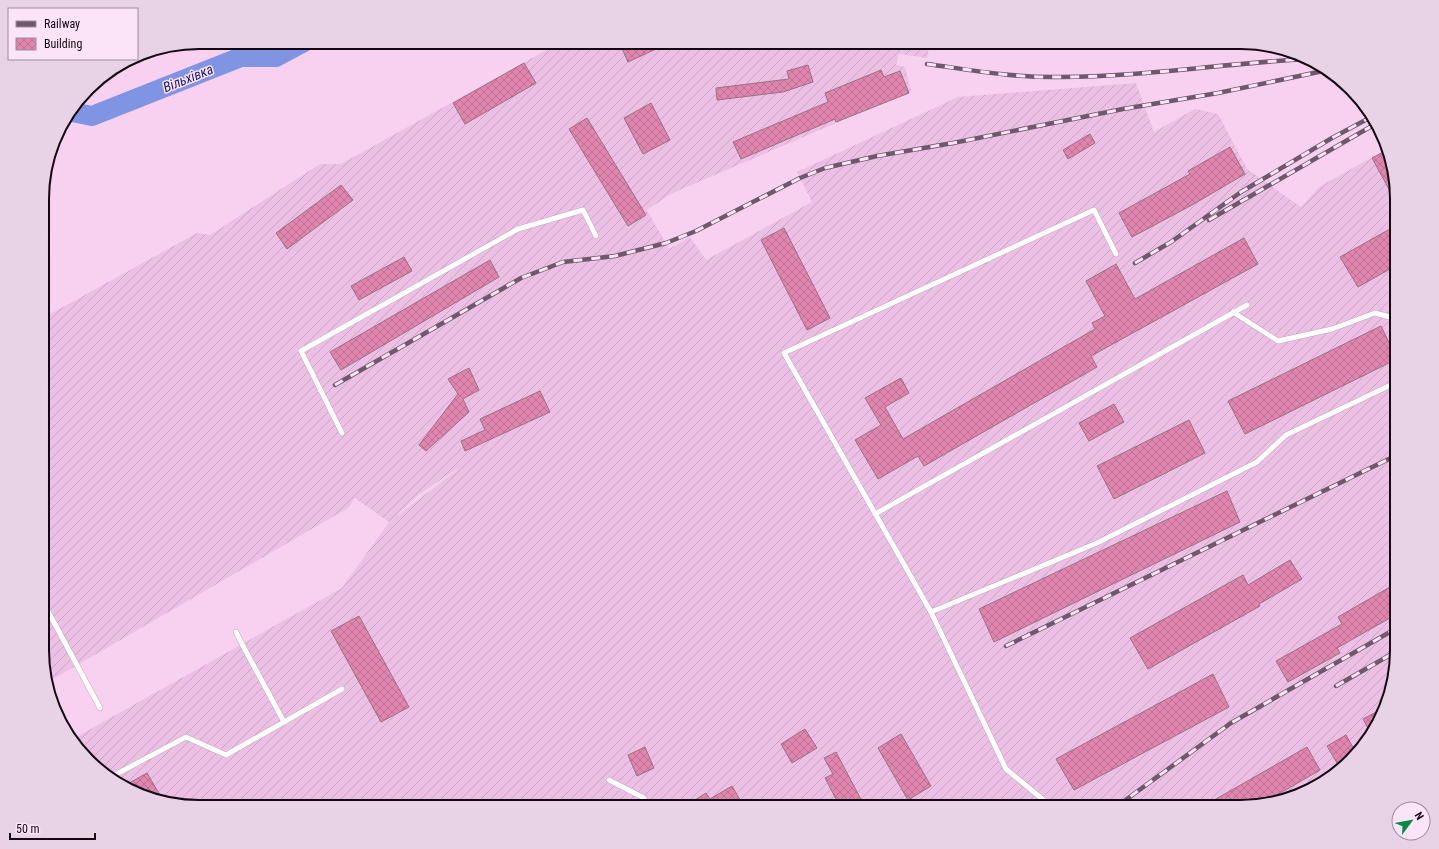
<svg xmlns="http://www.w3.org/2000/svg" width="1439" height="849" font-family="'Roboto Condensed',sans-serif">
	<defs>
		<pattern id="industrial-furrows" width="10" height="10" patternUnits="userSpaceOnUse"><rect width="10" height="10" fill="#ecc0e4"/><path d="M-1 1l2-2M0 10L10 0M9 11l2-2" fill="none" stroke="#caa4c3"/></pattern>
		<pattern id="building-cross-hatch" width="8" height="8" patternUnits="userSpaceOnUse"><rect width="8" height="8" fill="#e085ae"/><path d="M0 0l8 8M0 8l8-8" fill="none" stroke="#bf7195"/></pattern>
	</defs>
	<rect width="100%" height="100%" fill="#f8d1f1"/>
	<path fill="url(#industrial-furrows)" fill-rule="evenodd" d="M561 42H930L927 58 899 54 896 65 905 67 911 91 682 189 669 195 647 210 669 249 690 237 706 260 812 202 797 172 958 97 1136 83 1154 132 1195 109 1218 114 1247 169 1301 207 1319 187 1385 150 1397 189V660L1376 729 1351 761 1319 786 1250 807H515L514 805 510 807H199L158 802 120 786 71 740 342 588 389 522 355 498 348 508 48 682 43 670V318L197 233 210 235 320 164H341ZM457 469V470L393 519 418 495Z"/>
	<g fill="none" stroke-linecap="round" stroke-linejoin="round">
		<path stroke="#8094e4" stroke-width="20" d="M72 112 92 116 241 57H276L304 42"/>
	</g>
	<g fill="url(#building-cross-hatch)" stroke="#9b7082">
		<path d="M619 42H671L628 62Z"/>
		<path d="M524 63 536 83 465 124 453 103Z"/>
		<path d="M808 65 813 82 783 92 717 100 716 88 789 79 787 71Z"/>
		<path d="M881 70 884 77 900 71 909 93 836 122 835 119 741 159 733 142 828 102 825 93Z"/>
		<path d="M651 103 670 140 643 154 624 118Z"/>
		<path d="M587 118 646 215 628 226 569 129Z"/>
		<path d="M1090 134 1095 143 1068 159 1063 150Z"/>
		<path d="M1230 147 1245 174 1192 205 1132 237 1119 213 1190 174 1188 171Z"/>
		<path d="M1385 151 1397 189 1396 202 1372 158Z"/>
		<path d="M341 185 353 200 287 249 276 233Z"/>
		<path d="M1397 225V265L1358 287 1340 257Z"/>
		<path d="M784 228 830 318 807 330 761 240Z"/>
		<path d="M1244 238 1258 264 1091 356 1097 367 924 466 918 456 878 479 855 440 881 425 865 398 901 378 909 393 885 407 903 439 1095 329 1092 323 1105 316 1086 281 1116 264 1135 299Z"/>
		<path d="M404 257 412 271 359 300 351 286Z"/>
		<path d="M490 260 499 277 341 370 330 352Z"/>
		<path d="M1381 326 1397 359 1245 434 1228 401Z"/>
		<path d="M469 368 479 390 463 399 469 412 426 451 419 445 458 394 448 379Z"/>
		<path d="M540 391 550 412 465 451 461 441 485 430 480 419Z"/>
		<path d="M1114 404 1124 422 1089 441 1079 423Z"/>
		<path d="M1189 420 1205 453 1114 499 1097 466Z"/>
		<path d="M1227 491 1240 522 994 642 979 609Z"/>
		<path d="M1290 560 1302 579 1259 604 1260 606 1148 669 1130 638 1243 575 1248 585Z"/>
		<path d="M1397 583V614L1337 648 1340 653 1288 682 1276 661 1342 624 1338 617Z"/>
		<path d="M359 616 409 707 381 722 331 631Z"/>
		<path d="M1213 674 1229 707 1074 790 1056 759Z"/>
		<path d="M1382 709 1376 729 1371 734 1363 719Z"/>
		<path d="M805 729 817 748 792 763 781 744Z"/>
		<path d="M901 734 931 786 908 800 878 748Z"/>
		<path d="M1346 735 1356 753 1337 763 1327 746Z"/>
		<path d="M645 747 654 768 637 776 628 755Z"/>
		<path d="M1307 747 1320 770 1265 802 1250 807H1202Z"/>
		<path d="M836 752 865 807H840L825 778 833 774 824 758Z"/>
		<path d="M147 773 164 802H158L122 787Z"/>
		<path d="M732 786 744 807H684L706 793 710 799Z"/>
	</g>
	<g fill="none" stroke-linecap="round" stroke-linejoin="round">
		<g stroke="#c6a2c0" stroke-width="6">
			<g id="lane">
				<path d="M1233 312 1278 341 1332 329 1375 313 1397 319"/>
				<path d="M342 433 301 351 518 229 583 210 596 236"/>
				<path d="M875 514 1247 305"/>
				<path d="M43 602 100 708"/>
				<path d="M931 612 1097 543 1257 462 1286 435 1397 382"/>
				<path d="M236 632 242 644 284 722"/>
				<path d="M111 777 186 737 226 755 342 689"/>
				<path d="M609 780 644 798 646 807"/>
				<path d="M1052 807 1006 769 931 612 784 353 1094 210 1116 254"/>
			</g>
		</g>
		<use href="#lane" stroke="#fff" stroke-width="5"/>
		<g stroke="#6f586b" stroke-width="4.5">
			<g id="rail">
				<path d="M927 64C971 70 1015 78 1060 77 1143 77 1225 63 1308 59"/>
				<path d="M1209 220 1377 123"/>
				<path d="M1135 263 1171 242 1241 192 1332 138 1373 116"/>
				<path d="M335 385 521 278 563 262 615 256 666 243 696 231 800 178 825 168 877 156 953 143 1123 109 1218 93 1328 70"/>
				<path d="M1006 646 1397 455"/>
				<path d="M1336 686 1397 651"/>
				<path d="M1116 807 1231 723 1397 628"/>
			</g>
		</g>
		<use href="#rail" stroke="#fbe4f7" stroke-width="3" stroke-dasharray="9" stroke-linecap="butt"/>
	</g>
	<g text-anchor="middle" stroke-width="3" stroke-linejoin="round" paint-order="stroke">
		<g font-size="14" font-style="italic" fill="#1a1c78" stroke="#fbe4f7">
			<text transform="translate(188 78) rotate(-22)" y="5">Вільхівка</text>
		</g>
	</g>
	<path d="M0 0H1439V849H0ZM199 49H1240A150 150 0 0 1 1390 199V650A150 150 0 0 1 1240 800H199A150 150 0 0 1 49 650V199A150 150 0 0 1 199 49Z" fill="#e8d2e5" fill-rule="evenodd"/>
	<path fill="none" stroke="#130712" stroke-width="2" d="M199 49H1240A150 150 0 0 1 1390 199V650A150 150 0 0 1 1240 800H199A150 150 0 0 1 49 650V199A150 150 0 0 1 199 49Z"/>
	<rect x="8" y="8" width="130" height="52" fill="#fbe4f7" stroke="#9e8c9b"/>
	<rect x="16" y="21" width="20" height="6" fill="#6f586b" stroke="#9e8c9b"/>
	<text x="44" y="28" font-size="12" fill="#130712">Railway</text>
	<rect x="16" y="38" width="20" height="12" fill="url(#building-cross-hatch)" stroke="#9e8c9b"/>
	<text x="44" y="48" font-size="12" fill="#130712">Building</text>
	<g transform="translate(1411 821) rotate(58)"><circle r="19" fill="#fbe4f7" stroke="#9e8c9b"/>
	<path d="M0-3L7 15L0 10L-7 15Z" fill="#058a46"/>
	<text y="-6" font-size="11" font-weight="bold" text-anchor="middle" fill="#130712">N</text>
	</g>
	<path d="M10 833v6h85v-6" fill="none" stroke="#130712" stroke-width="2"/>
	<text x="16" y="833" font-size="12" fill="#130712" stroke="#fbe4f7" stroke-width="3" paint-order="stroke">50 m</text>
</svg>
